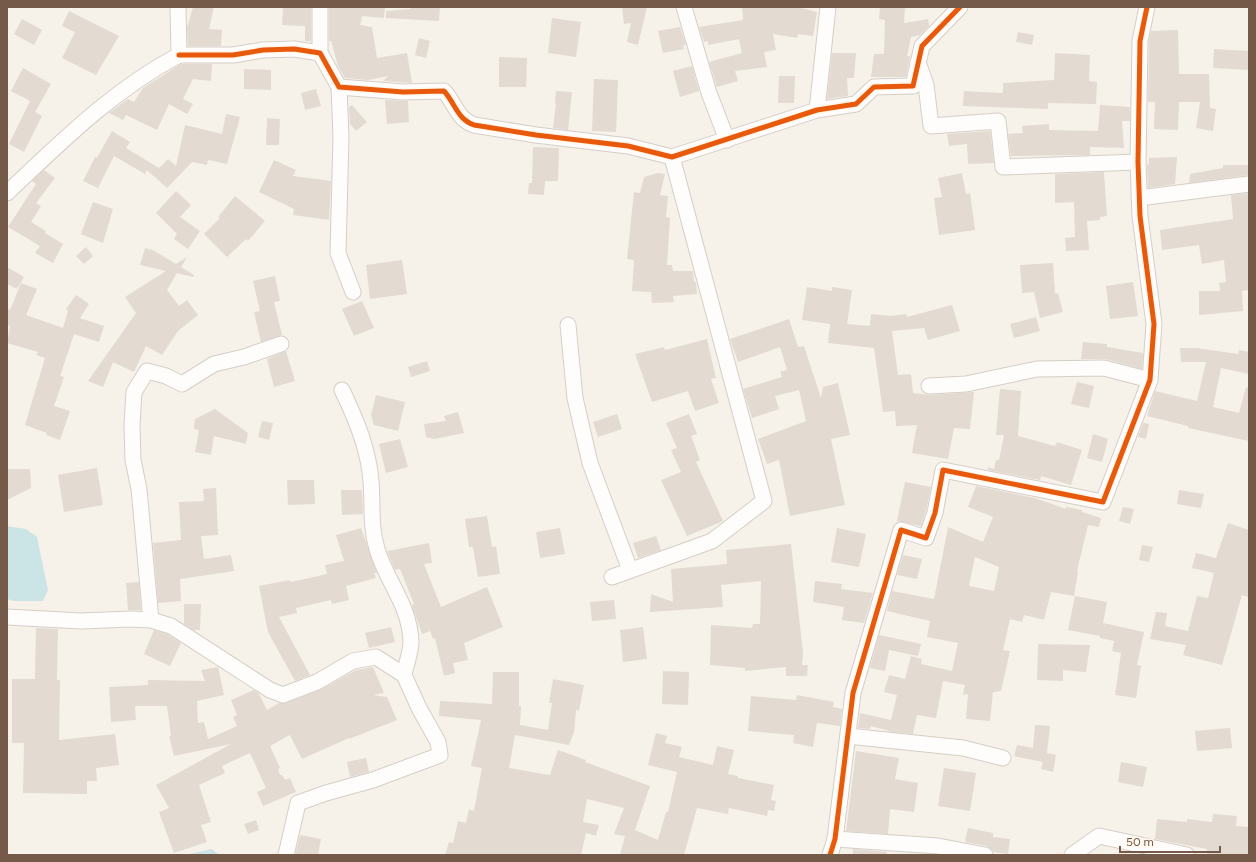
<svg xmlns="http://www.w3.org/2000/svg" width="1256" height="862" font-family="Figtree,sans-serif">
	<rect width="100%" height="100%" fill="#f6f2ea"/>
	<g fill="#cbe5e7">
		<path d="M7 526 26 529 37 537 48 590 43 601H14L7 599Z"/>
		<path d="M212 849 219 855H185Z"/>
	</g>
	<g fill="#e3dad2" fill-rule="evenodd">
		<path d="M193 7H214L209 29 222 30 221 46H188L187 28Z"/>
		<path d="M283 7H311V41H305V26L282 25Z"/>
		<path d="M329 7H385L384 18 362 16 360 25 372 27 377 58 407 53 412 83 383 81 388 76 368 80 345 78 338 66 331 41H329Z"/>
		<path d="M411 7H440L439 21 386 18V11L411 9Z"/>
		<path d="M622 7H647L638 45 627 42 631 23 624 24Z"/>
		<path d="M742 7H802L801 8 817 12 813 36 798 34 797 38 773 34 776 50 764 52 767 67 735 71 738 81 717 87 709 62 742 53 739 39 708 45V41L704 42 699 27 743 20Z"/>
		<path d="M880 7H905L904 23 928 19 929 26 920 35 911 37 907 56H910L906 77H871L874 54H884L885 20 879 19Z"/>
		<path d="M69 11 119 36 96 75 62 58 75 32 62 26Z"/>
		<path d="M552 18 581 22 576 57 548 53Z"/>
		<path d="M22 19 42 30 34 45 14 34Z"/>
		<path d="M680 27 686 45H683L684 49 663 53 658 31Z"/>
		<path d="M1178 30 1179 74H1209L1210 108 1216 109 1213 131 1196 128 1200 102H1179L1178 130 1154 129 1155 102H1148L1149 42 1151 31Z"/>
		<path d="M1018 32 1034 35 1032 45 1016 42Z"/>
		<path d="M419 38 430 41 426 58 415 55Z"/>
		<path d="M1214 49 1249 51V70L1213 68Z"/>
		<path d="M832 53H856L854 78H847L848 96 827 99Z"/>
		<path d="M1055 53 1090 55 1089 81 1097 82 1096 104 1048 103V109L963 106 964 91 1003 93V83L1054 80Z"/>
		<path d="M499 57 527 58 526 87H499Z"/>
		<path d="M181 64H212L211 81 193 79 183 99 193 104 187 114 169 104 157 130 126 115 123 120 109 113 128 99 134 102 143 88Z"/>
		<path d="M692 66 699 91 680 97 673 71Z"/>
		<path d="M23 68 51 84 35 112 42 116 24 152 9 144 30 101 11 91Z"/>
		<path d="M244 69 271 70V90L244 89Z"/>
		<path d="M779 76H795L794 103H778Z"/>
		<path d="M594 79 618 80 616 132 592 131Z"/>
		<path d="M316 89 321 106 305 110 301 93Z"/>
		<path d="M556 91 572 92 568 130 553 128 556 104 555 103Z"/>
		<path d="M385 100 408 101 409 122 387 124Z"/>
		<path d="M352 105 367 122 356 131 350 124 349 107Z"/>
		<path d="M1100 105 1130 107V121H1122L1124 148 1090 147V155L1011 156 1008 134 1023 133 1022 126 1049 124V130L1098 131Z"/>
		<path d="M226 114 240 117 227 164 208 160 207 165 192 162 167 188 147 170 145 174 114 156 98 188 83 181 95 157 97 158 112 131 130 142 126 148 159 168 168 159 176 166 185 125 222 134Z"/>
		<path d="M267 118 280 119 279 145H266Z"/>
		<path d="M990 131 994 163 968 164 967 144 949 146 947 134Z"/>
		<path d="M533 147 559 148 558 181H545L544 195 528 194 529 183H532Z"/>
		<path d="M1177 157 1175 184 1148 188 1147 165 1149 164V158Z"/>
		<path d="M274 160 296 170 293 176 331 181 329 220 293 215 294 209 259 192Z"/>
		<path d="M1223 165H1249V175L1189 183 1190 174 1223 168Z"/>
		<path d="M44 170 55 178 36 203 41 206 31 222 46 231 45 233 63 244 53 263 35 253 40 246 8 227 36 184 32 181Z"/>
		<path d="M1104 172 1107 216 1100 217V220L1087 221 1089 250 1066 251 1065 238 1075 237 1074 202 1055 203V174Z"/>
		<path d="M658 173 665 174 660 195 668 196 666 217 670 218 667 265H672L673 271H693L694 282H696L697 294 673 296 674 302 652 303 651 292 632 291 634 260 627 259 634 192 640 193 644 177Z"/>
		<path d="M962 173 966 194 970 193 975 230 939 235 934 198 942 197 938 178Z"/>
		<path d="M176 191 191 205 180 217 200 231 188 249 174 239 177 234 156 213Z"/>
		<path d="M1249 193V290L1242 291 1243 311 1199 315V291H1220L1219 283 1226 282 1224 260 1202 264 1199 245 1162 250 1160 230 1233 219 1231 195Z"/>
		<path d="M235 196 265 221 248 241 246 239 227 257 204 234 220 218 218 217Z"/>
		<path d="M93 202 113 209 103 243 81 234Z"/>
		<path d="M86 247 93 256 84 264 76 256Z"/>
		<path d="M145 248 153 250 176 264 187 257 181 267 194 275 193 277 177 273 167 290 179 306 187 300 198 315 178 331 162 355 146 346 134 372 113 362 103 387 88 381 136 313 125 297 166 271 140 265Z"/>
		<path d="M402 260 407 294 370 299 366 265Z"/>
		<path d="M1053 263 1055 294 1058 293 1063 312 1040 318 1034 292 1022 293 1020 265Z"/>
		<path d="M7 267 24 277 17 289 7 284Z"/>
		<path d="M275 276 280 301 274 302 282 335 261 342 254 312 260 311 253 281Z"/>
		<path d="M1133 282 1138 316 1110 319 1106 286Z"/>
		<path d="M21 283 37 289 26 315 63 328 68 311 66 309 76 295 89 304 80 318 104 326 99 342 74 334 60 376 64 377 54 406 70 411 60 440 46 435 47 433 25 425 45 358 36 355 38 352 7 343 10 326 7 324V308L10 310Z"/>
		<path d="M807 287 832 291V287L852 290 847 324 870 326 871 314 890 316 906 314 907 317 952 305 960 331 928 340 924 328 892 331 898 375 911 374 913 393 929 395 974 392 970 429 954 428 948 459 912 453 917 425 896 426 895 411 883 412 874 348 828 343 830 324 802 320Z"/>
		<path d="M362 301 374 328 354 336 342 309Z"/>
		<path d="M1036 317 1040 331 1014 338 1010 324Z"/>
		<path d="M789 319 798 347 804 346 821 398 823 387 838 383 850 435 831 439 845 505 790 516 779 460 767 464 758 439 806 421 799 390 775 396 779 409 752 418 743 389 782 377 780 372 787 370 780 347 738 362 730 339Z"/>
		<path d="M707 339 716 378 711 379 719 403 695 411 688 391 652 402 635 354 664 347 665 350Z"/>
		<path d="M1083 342 1107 344V347L1143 353 1142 369 1106 359H1081Z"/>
		<path d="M1180 348H1197L1238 354 1239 350 1249 352V374L1221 368 1213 407 1239 413 1246 387 1249 388V441L1188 428V426L1147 416 1155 391 1197 401 1206 362H1181Z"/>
		<path d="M286 351 295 381 274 387 267 359Z"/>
		<path d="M427 361 430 371 411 377 408 367Z"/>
		<path d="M1077 382 1094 386 1089 408 1071 404Z"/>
		<path d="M1000 389 1021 391 1018 436 1055 446 1057 442 1082 450 1071 485 1041 476 1040 480 988 470V467L994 469 996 460H999L1004 435H996Z"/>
		<path d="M376 395 405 402 398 431 374 425 371 415Z"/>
		<path d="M215 409 248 433 246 444 214 436 211 455 195 452 199 430 194 429 195 419Z"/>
		<path d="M458 412 464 433 434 439 426 437 424 424 446 421 444 416Z"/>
		<path d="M617 414 622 429 598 437 593 422Z"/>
		<path d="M689 414 697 434 691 436 700 460 696 462 723 521 687 536 661 480 681 472 671 450 677 448 666 423Z"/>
		<path d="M262 421 273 423 269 440 258 437Z"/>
		<path d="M1143 423 1149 424 1146 439 1138 437Z"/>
		<path d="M1093 434 1108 439 1102 462 1087 458Z"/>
		<path d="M400 439 408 467 386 473 379 444Z"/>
		<path d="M97 468 103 505 64 512 58 475Z"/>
		<path d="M7 469H30L31 488 7 500Z"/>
		<path d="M287 480H314L315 504 288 505Z"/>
		<path d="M905 482 931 487 926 511 921 526 897 521Z"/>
		<path d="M976 486 1035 498 1066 509V507L1082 510V512L1101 518 1099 527 1088 525 1077 571 1078 572 1074 596 1051 592 1044 620 1024 615 1022 622 1010 619 1003 650 1010 651 1001 691 993 692 990 721 966 719 968 694 963 695 965 685 943 681 936 718 917 715 913 734 893 732 871 726 870 729 858 728 860 713 891 720 897 695 884 692 889 675 905 679 911 656 922 659 921 664 952 671 958 643 927 637 930 621 887 611 892 591 934 599 948 527 983 542 993 517 968 507ZM975 557 999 567 994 591 969 586Z"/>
		<path d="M216 488 218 535 201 536 204 559 231 555 234 571 180 579 181 601 158 603 153 543 181 540 179 502 204 501 203 489Z"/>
		<path d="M341 490H362L363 514 342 515Z"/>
		<path d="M1179 490 1204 494 1201 508 1177 504Z"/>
		<path d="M1123 507 1134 509 1130 524 1119 521Z"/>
		<path d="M487 516 492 547 496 546 500 574 478 577 473 547H469L465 519Z"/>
		<path d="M1228 523 1249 530V597L1242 595 1222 665 1183 655 1186 645 1150 639 1156 612 1167 613 1165 626 1188 631 1197 596 1208 598 1214 573 1192 568 1196 553 1216 558Z"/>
		<path d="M361 528 377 573H374L376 578 346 586 349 600 332 604 331 600 296 608 297 613 279 617 310 675 295 681 268 632 259 586 290 580 291 582 327 574 325 565 344 561 336 535Z"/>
		<path d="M560 528 565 554 540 558 536 532Z"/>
		<path d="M837 528 866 534 859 567 831 562Z"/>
		<path d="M656 536 661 550 638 558 633 543Z"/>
		<path d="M429 543 432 563 424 564 441 607 487 587 503 627 464 643 468 660 453 663 455 673 444 676 435 638 433 639 430 631 422 634 412 605 414 604 400 569 395 570 387 551Z"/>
		<path d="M791 544 803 653 802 665H808L807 676H786V667L745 671V668L710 665 711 625 752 628 753 624H760L761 581 721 585 723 607 650 612 651 594 673 602 671 569 727 564 726 550Z"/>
		<path d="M1142 545 1153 547 1149 562 1139 560Z"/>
		<path d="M903 555 922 559 917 579 897 575Z"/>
		<path d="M815 581 842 584 841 589 873 593 864 623 842 620 844 607 813 602Z"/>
		<path d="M139 582 141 610H128L126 583Z"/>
		<path d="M1075 596 1107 602 1103 623 1144 632 1137 665 1141 666 1136 698 1115 695 1121 653 1112 651 1114 641 1100 638V636L1068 630Z"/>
		<path d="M614 600 616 619 592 621 590 602Z"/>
		<path d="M184 604H201L200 630H193L184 624Z"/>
		<path d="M391 627 395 642 369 648 365 633Z"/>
		<path d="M643 627 647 659 623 662 620 630Z"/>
		<path d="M36 628 58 629 57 680H60L59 740 115 734 119 765 96 768 97 781H87V794L23 793 24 743H12V679H35Z"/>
		<path d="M154 630 167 634 181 643 170 666 144 654Z"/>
		<path d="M879 635 921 644 918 656 889 650 885 671 870 668Z"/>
		<path d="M1038 644 1090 645 1086 672 1063 670V681L1037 680Z"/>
		<path d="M218 667 224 695 197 701 198 723 204 722 208 739 237 726 233 717 237 715 231 700 254 690 259 694 267 710 279 703H286L320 690 356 670 373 667 384 693 373 695 387 697 397 720 349 739V738L302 759 290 735 270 746 280 768 278 769 280 775H282L285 780 290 778 296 792 263 806 257 792 266 788 250 753 222 766 225 773 199 785 211 822 201 825 207 842 174 853 159 812 169 808 156 785 231 744 174 756 169 736H171L167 706H135L136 720 111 722 109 687 148 685V680L205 681 201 670Z"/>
		<path d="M663 671 689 672 688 705 662 704Z"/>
		<path d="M493 672H519V706H521L520 725 548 730 552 703H549L553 679 584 685 579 711 576 710 574 732 569 745 515 735 509 768 550 775 558 750 586 760 585 762 650 786 635 830 658 840 666 812H668L677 772 648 765 656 733 667 736 665 743 682 747 679 757 713 765 717 746 734 750 728 774 738 776V778L774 785 771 800 776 801 774 811 768 810 767 816 729 808 728 814 697 808 684 855H620L625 836 614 834 624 808 587 799 583 822 599 825 596 836 586 833 581 855H445L449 842 453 843 458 821 466 823 469 809 474 811 482 768 471 766 481 720 439 716 440 701 492 704Z"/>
		<path d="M797 695 834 702 833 707 842 709 840 726 817 723 813 747 793 743 794 735 748 731 751 696 796 700Z"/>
		<path d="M1035 725 1050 726 1047 753 1056 755 1053 772 1041 769 1043 762 1014 756 1017 745 1033 748Z"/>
		<path d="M1230 728 1232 748 1197 751 1195 731Z"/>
		<path d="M856 751 899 758 895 779 918 783 914 812 890 809 888 834 846 831Z"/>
		<path d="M366 758 369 772 350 777 347 762Z"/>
		<path d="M1121 762 1147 767 1143 787 1118 782Z"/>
		<path d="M944 768 976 773 970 811 938 806Z"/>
		<path d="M1213 814 1237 816 1236 826 1249 827V855H1207V849L1155 839 1157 819 1187 822V819L1212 822Z"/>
		<path d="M256 820 259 830 248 834 244 824Z"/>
		<path d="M968 828 993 833V837L1010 839 1008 854 994 852 987 846 965 842Z"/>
		<path d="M300 835 321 839 318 855H295Z"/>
		<path d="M853 849 887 852V855H853Z"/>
	</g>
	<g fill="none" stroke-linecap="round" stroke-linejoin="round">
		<g stroke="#d5cec6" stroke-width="17">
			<g id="minor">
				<path d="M684 7 709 93 727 140"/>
				<path d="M320 53V7"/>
				<path d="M179 55H233L263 50 294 49 320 53 339 87 403 92 444 91C455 103 457 119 474 125L536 135 628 146 672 157 817 110 856 104 874 87 913 86 922 46 960 7"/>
				<path d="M918 62 926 85 931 126 998 121 1003 167 1138 162"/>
				<path d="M339 87 341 136 338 253 353 292"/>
				<path d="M817 110 828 7"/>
				<path d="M7 193C61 142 113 90 179 55L178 7"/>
				<path d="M1139 198 1249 184"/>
				<path d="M568 325 575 398 590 463 630 570"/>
				<path d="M929 386 966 384 1037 369 1104 368 1150 380"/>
				<path d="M342 390C356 419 369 450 371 482 373 505 370 526 377 549 386 581 410 605 411 642 411 652 406 664 404 675"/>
				<path d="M612 577 712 541 764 501 672 157"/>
				<path d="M7 617 81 621 131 619 151 620 171 626 270 690 283 695 317 682 353 661 376 657 404 675 419 708 438 742 440 755 373 780 326 793 298 803 286 855"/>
				<path d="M151 620 139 489 133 460 132 425 134 392 147 371 166 376 182 384 214 364 244 357 281 344"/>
				<path d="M848 736 963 748 1003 758"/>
				<path d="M835 839 938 846 985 855"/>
				<path d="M830 855 835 839 853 693 901 530 926 538 935 513 943 470 1103 502 1150 380 1154 324 1140 216 1138 162 1140 41 1147 7"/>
				<path d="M1072 855 1099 836 1187 855"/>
			</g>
		</g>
		<use href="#minor" stroke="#fefdfc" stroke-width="15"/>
		<g stroke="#fff7eb" stroke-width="8">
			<g id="cycleway">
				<path d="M179 55H233L263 50 294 49 320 53 339 87 403 92 444 91C455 103 457 119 474 125L536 135 628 146 672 157 817 110 856 104 874 87 913 86 922 46 960 7"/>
				<path d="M830 855 835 839 853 693 901 530 926 538 935 513 943 470 1103 502 1150 380 1154 324 1140 216 1138 162 1140 41 1147 7"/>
			</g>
		</g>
		<use href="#cycleway" stroke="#e8590c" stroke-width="5"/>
	</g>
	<rect width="1256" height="862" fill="none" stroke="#755949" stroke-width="16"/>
	<path d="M1120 846v6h100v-6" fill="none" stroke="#755949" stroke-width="2"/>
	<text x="1126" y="846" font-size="12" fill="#755949" stroke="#fff7eb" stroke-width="3" paint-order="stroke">50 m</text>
</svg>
